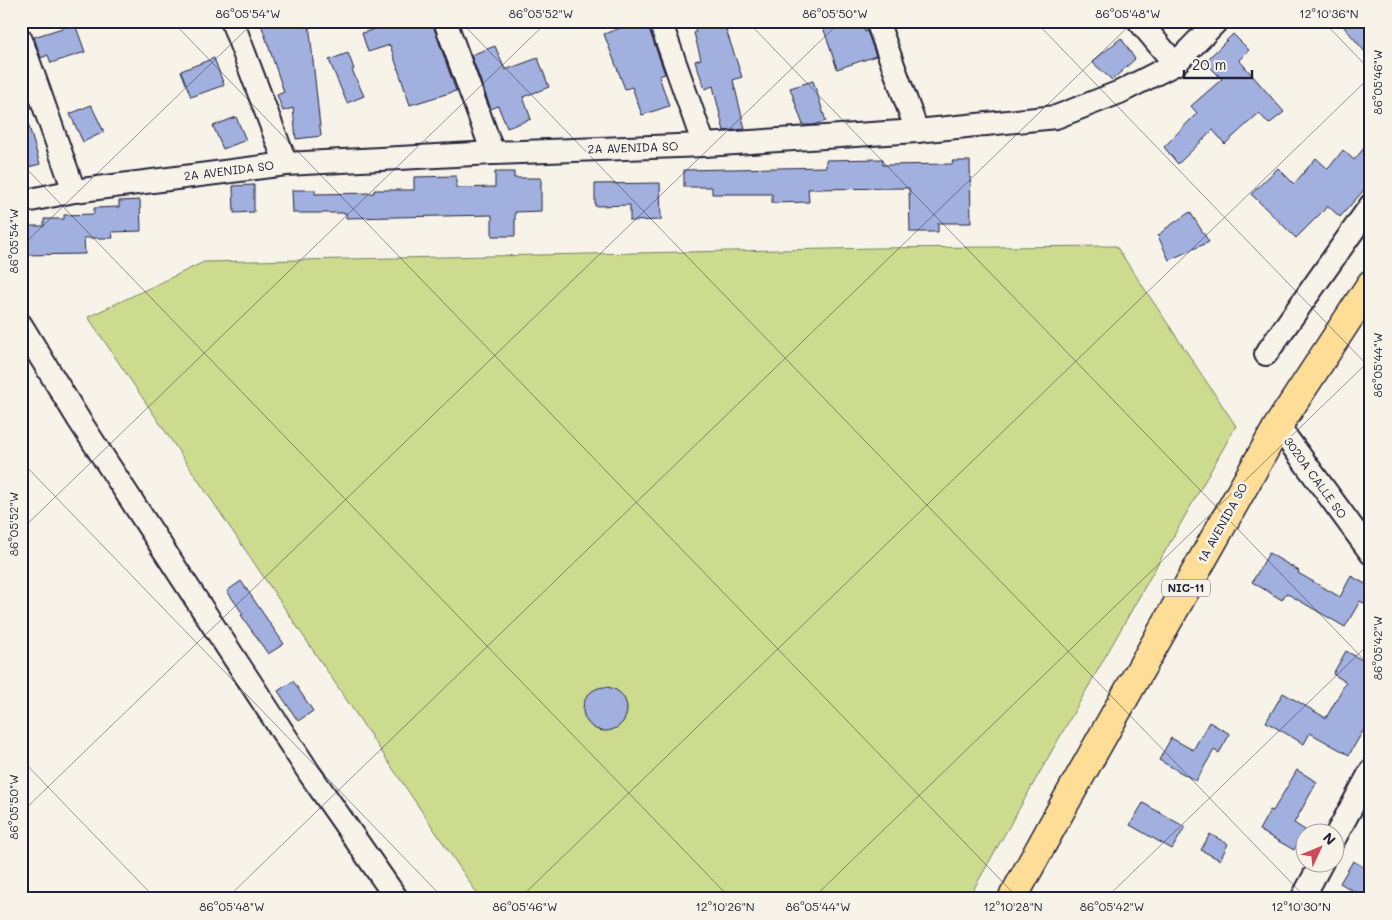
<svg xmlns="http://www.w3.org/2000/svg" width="1392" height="920" font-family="Mali,sans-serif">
	<rect width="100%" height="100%" fill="#f7f3e8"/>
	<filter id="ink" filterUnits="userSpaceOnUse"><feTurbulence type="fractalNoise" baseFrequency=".02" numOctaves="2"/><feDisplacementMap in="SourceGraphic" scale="10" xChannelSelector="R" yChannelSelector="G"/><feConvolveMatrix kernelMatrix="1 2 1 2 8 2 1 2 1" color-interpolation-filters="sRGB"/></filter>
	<g filter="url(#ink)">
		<path fill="#cddb8f" stroke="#787e65" d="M1116 246 1236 426 968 899H481L88 317 204 262 876 248Z"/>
		<g fill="#a1b0df" stroke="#22223b">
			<path d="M260 21H296L298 26 309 23 321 136 296 139 293 108 283 111 277 95 284 92Z"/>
			<path d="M401 21H432L433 25 456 91 410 105 390 45 368 52 362 33Z"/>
			<path d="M639 21H647V23L665 74 659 76 669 106 642 115 632 87 625 89 604 34Z"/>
			<path d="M692 21H723L742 77 733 80 745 129 724 131 713 86 705 89 695 61 701 59 694 33 696 32Z"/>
			<path d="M821 21H862L865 32 867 31 876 56 837 69Z"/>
			<path d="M1339 21H1371V59Z"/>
			<path d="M75 24 85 52 51 63 48 55 41 58 34 37Z"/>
			<path d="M1233 34 1249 50 1239 60 1284 112 1269 124 1259 113 1225 144 1213 130 1178 164 1164 147 1197 113 1191 106 1222 79 1205 62Z"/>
			<path d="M1121 38 1135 59 1112 80 1092 62Z"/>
			<path d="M495 46 505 70 538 58 549 87 523 97 531 119 507 128 498 106 491 109 471 55Z"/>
			<path d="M348 53 354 69 352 70 364 96 347 103 329 60Z"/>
			<path d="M214 58 224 85 191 97 181 71Z"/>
			<path d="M813 81 826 121 814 125H803L790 88Z"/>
			<path d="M91 105 104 132 83 142 70 114Z"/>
			<path d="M21 116H26L40 164 21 169Z"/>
			<path d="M236 117 246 140 223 149 213 126Z"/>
			<path d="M1371 140V182L1340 217 1328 206 1296 238 1251 194 1278 168 1294 184 1316 158 1328 169 1343 150 1354 160Z"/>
			<path d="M883 159V165L953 164 952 161H970L971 223H938V232H910L909 188 808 189 809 202 772 203V194H712V187H684V170L826 167V160Z"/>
			<path d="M495 172H514V178H541V211L515 212V236H492V215L346 218V213H293L292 190H315V194L374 193V190H414V177L456 176V188L495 187Z"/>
			<path d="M660 183 661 220 630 221V205L595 206V184Z"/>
			<path d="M254 185V212L234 213 233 186Z"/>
			<path d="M140 200 141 231 112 232 113 238H84L85 254 21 255V226H44V219H64V215L94 214V208L119 207V201Z"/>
			<path d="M1190 212 1209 242 1169 260 1158 236 1165 229Z"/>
			<path d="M1269 553 1299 571 1298 573 1340 597 1351 576 1371 587V607L1360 601 1345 627 1286 593 1282 600 1252 582Z"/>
			<path d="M241 581 284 644 268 654 241 615 243 614 227 591Z"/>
			<path d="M1346 651 1371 665V717L1349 755 1310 733 1304 744 1266 722 1283 693 1326 718 1346 682 1333 674Z"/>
			<path d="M293 681 313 711 298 721 278 691Z"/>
			<circle cx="605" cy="709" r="22"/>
			<path d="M1209 722 1230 734 1219 753 1214 750 1196 781 1159 760 1171 738 1193 750Z"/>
			<path d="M1297 770 1317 782 1294 823 1305 830 1294 850 1259 830 1270 810 1273 811Z"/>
			<path d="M1143 803 1185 827 1172 849 1130 825Z"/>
			<path d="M1210 834 1228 844 1220 860 1201 850Z"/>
			<path d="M1353 861 1371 871V889L1365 898 1340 883Z"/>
		</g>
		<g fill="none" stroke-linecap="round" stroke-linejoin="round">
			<g stroke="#22223b" stroke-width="26">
				<g id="minor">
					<path d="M232 21 286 164"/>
					<path d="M445 21 493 153"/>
					<path d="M660 21 704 145"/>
					<path d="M877 21 917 131"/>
					<path d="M1139 21 1175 64"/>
					<path d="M21 40 74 191"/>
					<path d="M21 202 74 191 286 164 493 153 704 145 917 131 1056 117 1120 92 1175 64 1217 21"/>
					<path d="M21 325 79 420 310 774 397 899"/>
					<path d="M1266 354 1371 205"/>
					<path d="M1278 426 1371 553"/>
					<path d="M1334 839 1371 771"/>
					<path d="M1302 899 1322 862"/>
				</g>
			</g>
			<g stroke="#22223b" stroke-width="31">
				<path id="trunk" d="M1012 899 1061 810 1278 426 1371 284"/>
			</g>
			<use href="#minor" stroke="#f7f3e8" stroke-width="22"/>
			<use href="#trunk" stroke="#fedd96" stroke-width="28"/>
		</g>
	</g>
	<path fill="none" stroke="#22223b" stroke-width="1" stroke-opacity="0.45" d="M172 21 1019 899M460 21 1307 899M747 21 1371 667M1035 21 1371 369M1323 21 1371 71M21 163 731 899M21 247 255 21M21 461 444 899M21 530 548 21M21 759 156 899M21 813 841 21M226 899 1134 21M519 899 1371 76M812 899 1371 359M1105 899 1371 642"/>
	<g text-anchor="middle" stroke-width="5" stroke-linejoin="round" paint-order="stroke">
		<rect fill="#f7f3e8" stroke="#62616f" stroke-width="1" x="1162" y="579.5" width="48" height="17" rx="4"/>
		<g font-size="11" font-weight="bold" fill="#22223b">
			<text x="1186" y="592">NIC-11</text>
		</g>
		<g font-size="12" fill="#22223b" stroke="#f7f3e8">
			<text transform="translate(633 148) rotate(-2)" y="4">2A AVENIDA SO</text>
			<text transform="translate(229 171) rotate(-7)" y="4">2A AVENIDA SO</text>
			<text transform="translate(1315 478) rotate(54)" y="4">3020A CALLE SO</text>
			<text transform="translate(1223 523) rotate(-61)" y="4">1A AVENIDA SO</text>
		</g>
	</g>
	<rect width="1392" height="920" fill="none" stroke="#f7f3e8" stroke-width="55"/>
	<g transform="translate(1320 848) rotate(46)"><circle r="24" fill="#f7f3e8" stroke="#a29fa3"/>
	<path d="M0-4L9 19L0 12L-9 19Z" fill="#d1495b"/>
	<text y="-8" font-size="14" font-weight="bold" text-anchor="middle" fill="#22223b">N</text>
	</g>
	<path d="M1184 70v8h68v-8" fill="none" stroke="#22223b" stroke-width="2.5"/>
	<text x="1192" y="70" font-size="15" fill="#22223b" stroke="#f7f3e8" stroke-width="4" paint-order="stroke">20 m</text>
	<rect x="28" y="28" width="1336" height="864" fill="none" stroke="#22223b" stroke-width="2"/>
	<g font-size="12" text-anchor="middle" fill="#22223b">
		<text x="248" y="18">86°05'54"W</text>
		<text x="541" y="18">86°05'52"W</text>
		<text x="835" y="18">86°05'50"W</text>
		<text x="1128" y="18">86°05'48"W</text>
		<text x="1329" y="18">12°10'36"N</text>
		<text transform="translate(1378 82) rotate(-90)" y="4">86°05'46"W</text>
		<text transform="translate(14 241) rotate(-90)" y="4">86°05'54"W</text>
		<text transform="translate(1378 365) rotate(-90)" y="4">86°05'44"W</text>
		<text transform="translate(14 524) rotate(-90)" y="4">86°05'52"W</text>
		<text transform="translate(1378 648) rotate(-90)" y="4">86°05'42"W</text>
		<text transform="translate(14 807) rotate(-90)" y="4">86°05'50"W</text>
		<text x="232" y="911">86°05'48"W</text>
		<text x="525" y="911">86°05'46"W</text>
		<text x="725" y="911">12°10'26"N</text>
		<text x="818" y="911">86°05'44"W</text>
		<text x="1013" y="911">12°10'28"N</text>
		<text x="1112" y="911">86°05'42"W</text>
		<text x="1301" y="911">12°10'30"N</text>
	</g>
</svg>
